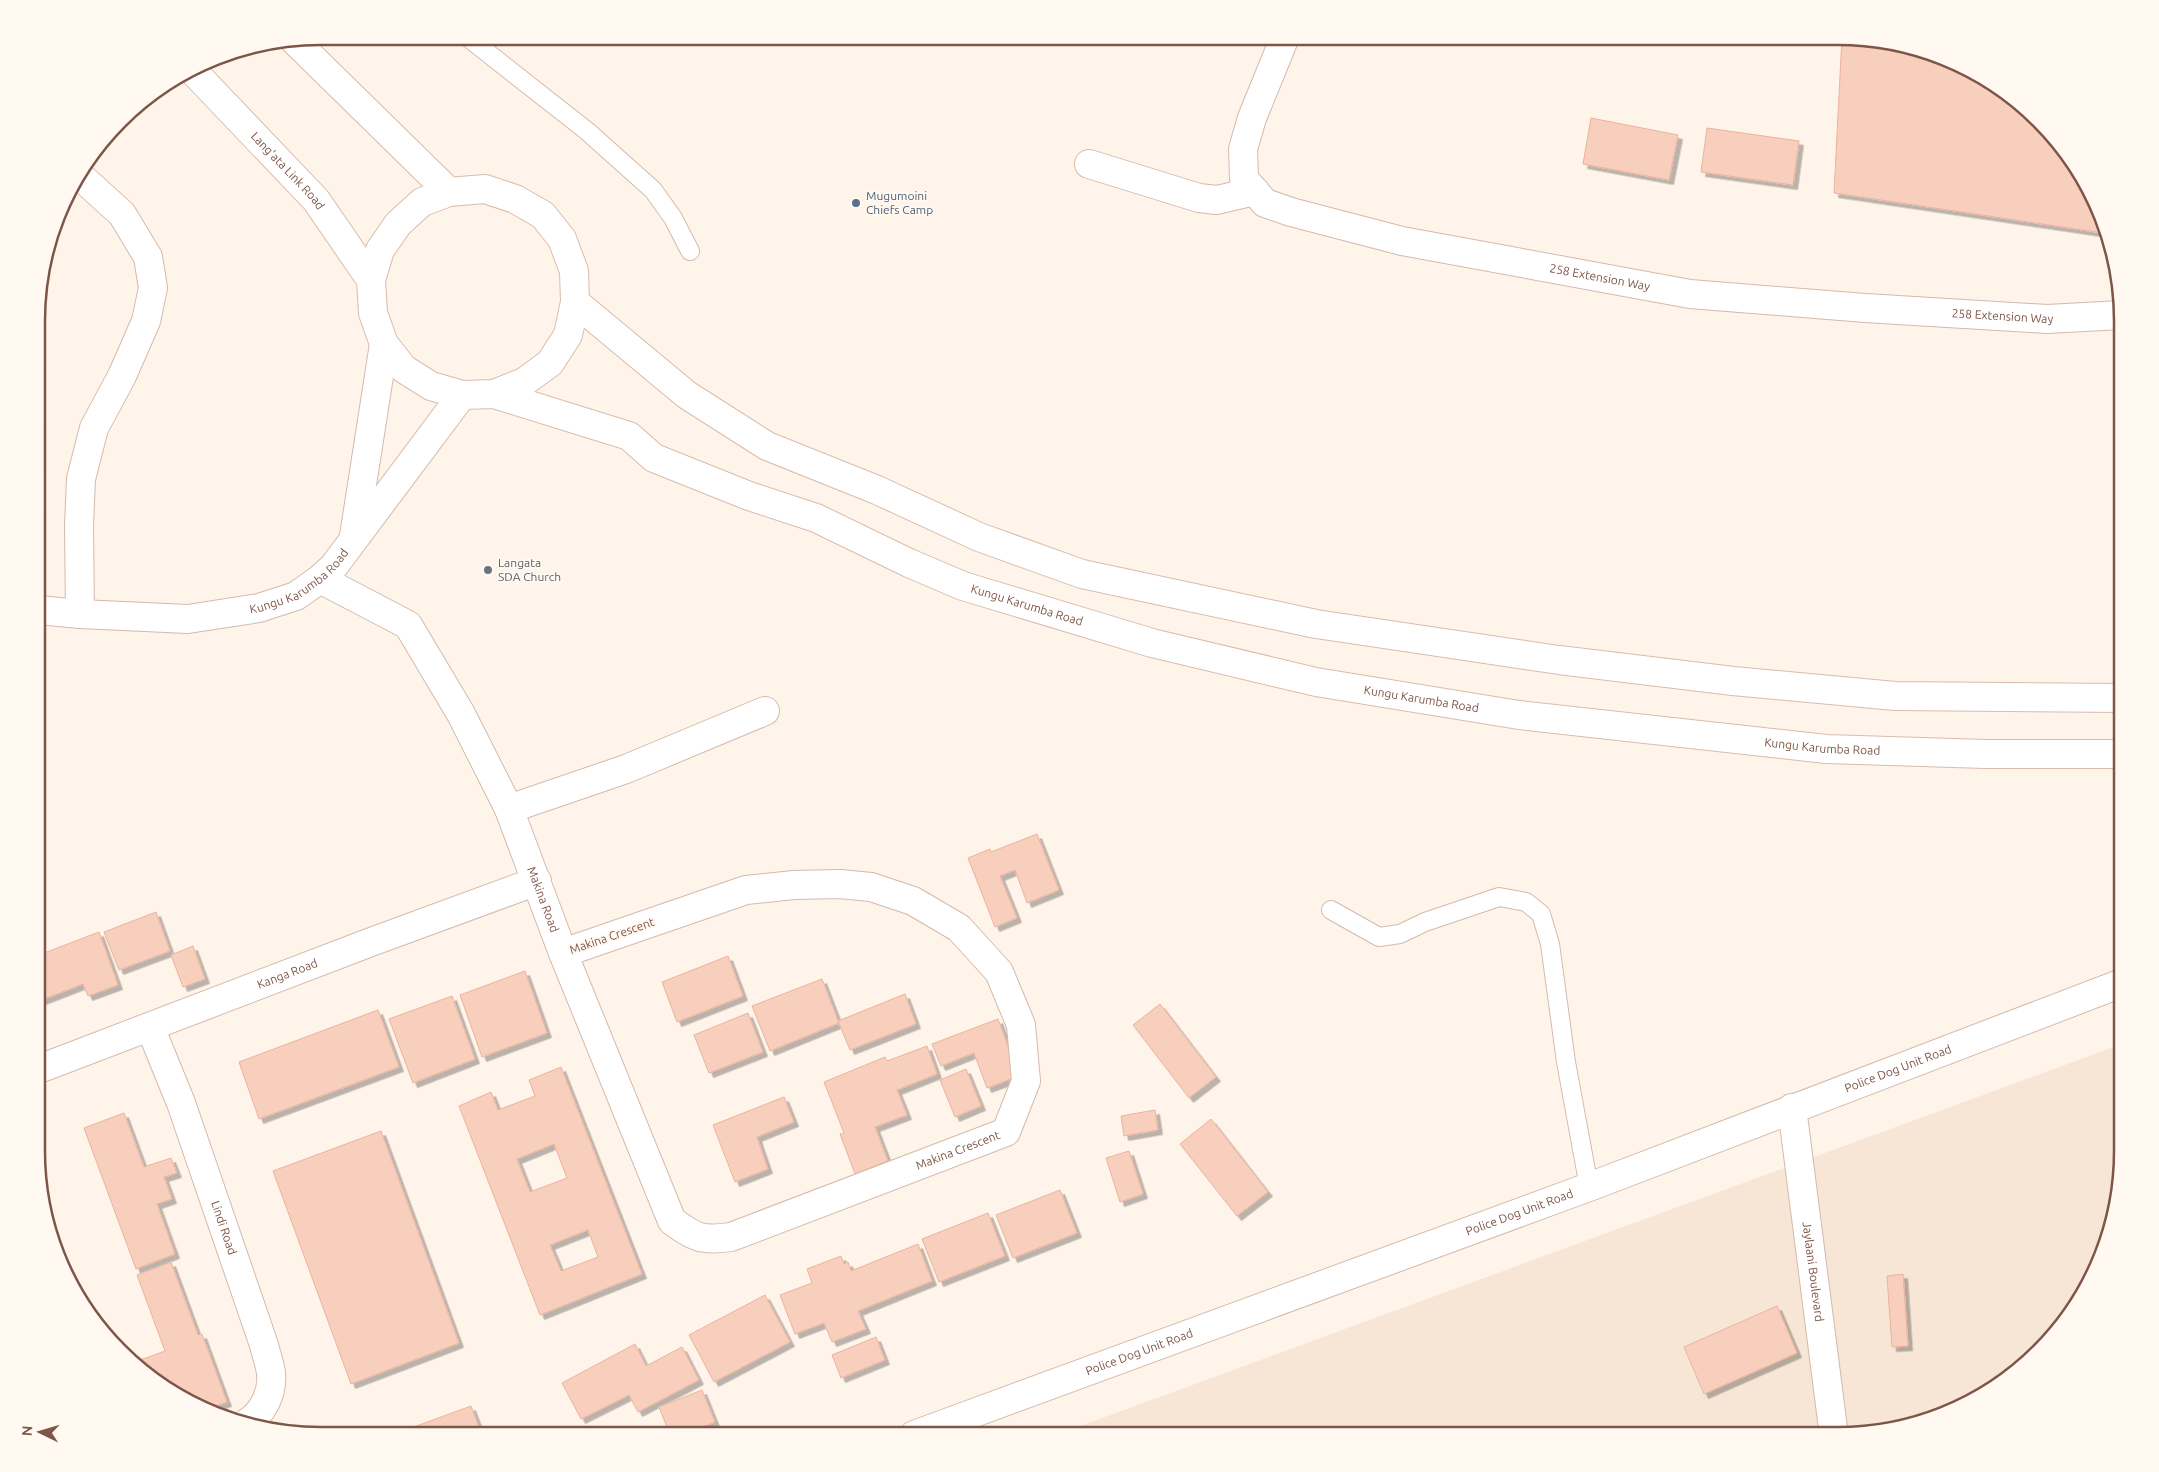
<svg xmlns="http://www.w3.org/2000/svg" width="2159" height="1472" font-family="Ubuntu,sans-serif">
	<defs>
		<filter id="shadow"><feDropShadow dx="4.5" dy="4.5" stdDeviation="0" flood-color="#0004"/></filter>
	</defs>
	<rect width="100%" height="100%" fill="#fff4e9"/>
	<path fill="#f7e5d6" d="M2122 1044V1169L2108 1243 2064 1324 2025 1365 1964 1406 1911 1426 1838 1436 1056 1435Z"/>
	<g fill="#f8cfbd" stroke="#ecb29c" fill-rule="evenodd" filter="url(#shadow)">
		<path d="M1842 37H1856L1930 51 2011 95 2052 134 2093 195 2103 233 1834 193Z"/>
		<path d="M1591 118 1678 135 1669 180 1583 164Z"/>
		<path d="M1707 128 1799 141 1793 185 1701 172Z"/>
		<path d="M1037 834 1059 890 1027 903 1015 870 1000 876 1017 918 995 927 968 858 990 849 991 852Z"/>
		<path d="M156 912 170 951 119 970 104 932Z"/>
		<path d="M99 932 118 985 88 996 83 984 39 1001V955Z"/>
		<path d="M193 946 205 979 183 987 171 955Z"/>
		<path d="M728 956 743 996 677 1022 662 982Z"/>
		<path d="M525 971 547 1033 482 1057 460 995Z"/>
		<path d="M822 979 839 1023 770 1051 752 1006Z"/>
		<path d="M905 994 916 1024 850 1050 838 1021Z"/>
		<path d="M452 996 475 1059 413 1083 389 1019Z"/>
		<path d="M1160 1004 1216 1077 1189 1098 1133 1025Z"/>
		<path d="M378 1010 399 1067 259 1119 239 1062Z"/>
		<path d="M748 1013 763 1052 709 1073 694 1035Z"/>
		<path d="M998 1019 1019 1076 987 1088 974 1053 941 1066 932 1044Z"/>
		<path d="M927 1046 937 1074 897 1090 907 1115 875 1127 888 1161 855 1174 840 1134 844 1133 824 1082 885 1057 887 1061Z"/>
		<path d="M561 1067 642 1274 540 1315 459 1106 491 1092 498 1110 535 1096 529 1080ZM554 1144 567 1178 530 1192 517 1159ZM588 1230 598 1257 561 1271 550 1245Z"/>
		<path d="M966 1069 981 1106 955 1117 940 1080Z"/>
		<path d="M784 1097 794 1122 757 1137 768 1169 735 1182 713 1125Z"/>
		<path d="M1155 1110 1158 1130 1124 1136 1121 1116Z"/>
		<path d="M124 1113 144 1167 171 1158 177 1173 164 1177 172 1199 157 1204 175 1254 136 1269 84 1128Z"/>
		<path d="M1211 1119 1268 1192 1237 1216 1180 1144Z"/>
		<path d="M381 1131 459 1343 351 1384 273 1171Z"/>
		<path d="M1129 1151 1143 1194 1120 1202 1106 1158Z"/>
		<path d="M1060 1190 1077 1233 1013 1258 996 1215Z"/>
		<path d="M988 1213 1005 1256 939 1282 922 1239Z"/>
		<path d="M918 1244 932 1281 858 1311 866 1329 832 1342 824 1323 795 1334 780 1295 812 1283 807 1269 841 1256 844 1264 848 1262 851 1271Z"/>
		<path d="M171 1262 198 1335 202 1334 227 1402 208 1409 148 1377 135 1362 165 1351 137 1275Z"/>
		<path d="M1903 1274 1908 1346 1892 1347 1887 1276Z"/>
		<path d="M765 1295 790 1342 714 1382 689 1335Z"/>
		<path d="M1777 1306 1797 1353 1704 1394 1684 1347Z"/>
		<path d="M876 1337 885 1360 841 1378 832 1355Z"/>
		<path d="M635 1344 646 1366 682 1347 699 1380 638 1412 629 1395 581 1419 562 1383Z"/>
		<path d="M702 1390 715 1422 680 1435H670L659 1407Z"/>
		<path d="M471 1406 482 1435H392Z"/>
	</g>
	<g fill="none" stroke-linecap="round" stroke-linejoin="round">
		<g stroke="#d4baac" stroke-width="20">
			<g id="lane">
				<path d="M466 36 587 131 653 190 673 218 690 251"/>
				<path d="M1331 910 1379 937 1400 934 1425 922 1499 897 1526 902 1541 914 1550 944 1566 1062 1589 1187"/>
			</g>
		</g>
		<g stroke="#d4baac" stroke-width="30">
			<g id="street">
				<path id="s1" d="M1285 37 1252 118 1243 149 1244 179 1265 203 1291 212 1402 241 1690 294 1865 308 2047 319 2122 315"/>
				<path d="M1089 164 1199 198 1217 200 1255 191"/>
				<path d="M354 536 384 344"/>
				<path id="s2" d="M320 579 408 625 461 714 509 809 563 953 672 1221C696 1238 701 1241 731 1237L1006 1132 1026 1081 1021 1025 999 972 959 928 913 901 871 887 840 884 794 885 746 890 563 953"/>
				<path id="s3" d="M39 610 80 614 188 619 259 608 296 596 320 579 334 566 462 395"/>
				<path d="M80 614 79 526 81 479 94 428 122 376 146 321 153 288 148 257 122 214 80 176"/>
				<path d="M509 809 626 769 765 711"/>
				<path id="s4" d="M150 1027 181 1103 264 1345C266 1354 270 1364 271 1373 273 1393 263 1414 245 1424"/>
				<path id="s5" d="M39 1069 371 942 537 881"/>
				<path id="s6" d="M1792 1108 1834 1436"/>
				<path id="s7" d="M914 1435 1589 1187 2122 983"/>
			</g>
		</g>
		<g stroke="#d9bcac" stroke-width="30">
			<g id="secondary">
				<path d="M295 41 449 192"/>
				<path id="s8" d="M192 70 316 200 371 280"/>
				<path d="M575 302 687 395 767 446 877 490 979 537 1082 574 1316 624 1559 660 1733 681 1895 696 2122 698"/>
				<path id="s9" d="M494 394 524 382 550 363 568 335 575 302 574 271 562 239 543 215 515 199 485 189 449 192 422 202 398 224 380 250 371 280 373 313 384 344 404 369 431 386 462 395 494 394 629 436 654 458 749 496 816 518 909 563 963 586 1152 643 1316 682 1519 715 1826 749 1985 754H2122"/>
			</g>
		</g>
		<use href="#lane" stroke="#fff" stroke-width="18"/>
		<use href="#street" stroke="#fff" stroke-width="28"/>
		<use href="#secondary" stroke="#fff" stroke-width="28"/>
	</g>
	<circle fill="#5c6f8a" stroke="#fff9f2" stroke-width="2" cx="856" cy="203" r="5"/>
	<circle fill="#6b7280" stroke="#fff9f2" stroke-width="2" cx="488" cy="570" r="5"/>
	<g text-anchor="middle" stroke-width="4" stroke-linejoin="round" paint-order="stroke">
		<g font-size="12" fill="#7e5648" stroke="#fff9f2">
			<text dy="4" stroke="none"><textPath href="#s8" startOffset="139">Lang'ata Link Road</textPath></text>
			<text dy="4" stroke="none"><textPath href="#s1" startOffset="525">258 Extension Way</textPath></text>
			<text dy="4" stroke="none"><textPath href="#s1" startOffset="930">258 Extension Way</textPath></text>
			<text dy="4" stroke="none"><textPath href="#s3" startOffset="270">Kungu Karumba Road</textPath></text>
			<text dy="4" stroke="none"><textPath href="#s9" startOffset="1222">Kungu Karumba Road</textPath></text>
			<text dy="4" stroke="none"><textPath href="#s9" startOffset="1628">Kungu Karumba Road</textPath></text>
			<text dy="4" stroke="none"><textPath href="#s9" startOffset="2032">Kungu Karumba Road</textPath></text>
			<text dy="4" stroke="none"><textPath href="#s2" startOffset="406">Makina Road</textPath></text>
			<text transform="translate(612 936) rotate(-19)" y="4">Makina Crescent</text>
			<text dy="4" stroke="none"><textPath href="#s5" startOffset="266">Kanga Road</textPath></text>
			<text dy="4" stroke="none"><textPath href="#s7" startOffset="1050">Police Dog Unit Road</textPath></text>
			<text dy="4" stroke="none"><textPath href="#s2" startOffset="1059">Makina Crescent</textPath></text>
			<text dy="4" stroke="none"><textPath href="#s7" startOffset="645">Police Dog Unit Road</textPath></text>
			<text dy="4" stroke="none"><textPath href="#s4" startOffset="214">Lindi Road</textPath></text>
			<text dy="4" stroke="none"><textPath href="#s6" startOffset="165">Jaylaani Boulevard</textPath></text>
			<text dy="4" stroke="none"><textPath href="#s7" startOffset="240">Police Dog Unit Road</textPath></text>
		</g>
		<g font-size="12" fill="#4e5e75" stroke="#fff9f2" text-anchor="start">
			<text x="866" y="200">Mugumoini<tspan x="866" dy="14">Chiefs Camp</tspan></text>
		</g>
		<g font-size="12" fill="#5b616d" stroke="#fff9f2" text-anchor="start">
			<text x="498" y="567">Langata<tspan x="498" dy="14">SDA Church</tspan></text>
		</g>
	</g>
	<path d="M0 0H2159V1472H0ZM321 45H1838A276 276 0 0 1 2114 321V1151A276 276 0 0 1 1838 1427H321A276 276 0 0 1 45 1151V321A276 276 0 0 1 321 45Z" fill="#fff9f2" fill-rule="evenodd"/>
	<path fill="none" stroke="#7e5648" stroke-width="2.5" d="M321 45H1838A276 276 0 0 1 2114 321V1151A276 276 0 0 1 1838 1427H321A276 276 0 0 1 45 1151V321A276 276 0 0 1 321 45Z"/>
	<g transform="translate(40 1432) rotate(275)" stroke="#fff9f2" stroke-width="4" paint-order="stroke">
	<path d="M0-4L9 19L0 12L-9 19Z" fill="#7e5648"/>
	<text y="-8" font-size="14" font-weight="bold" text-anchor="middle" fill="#7e5648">N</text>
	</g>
</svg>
